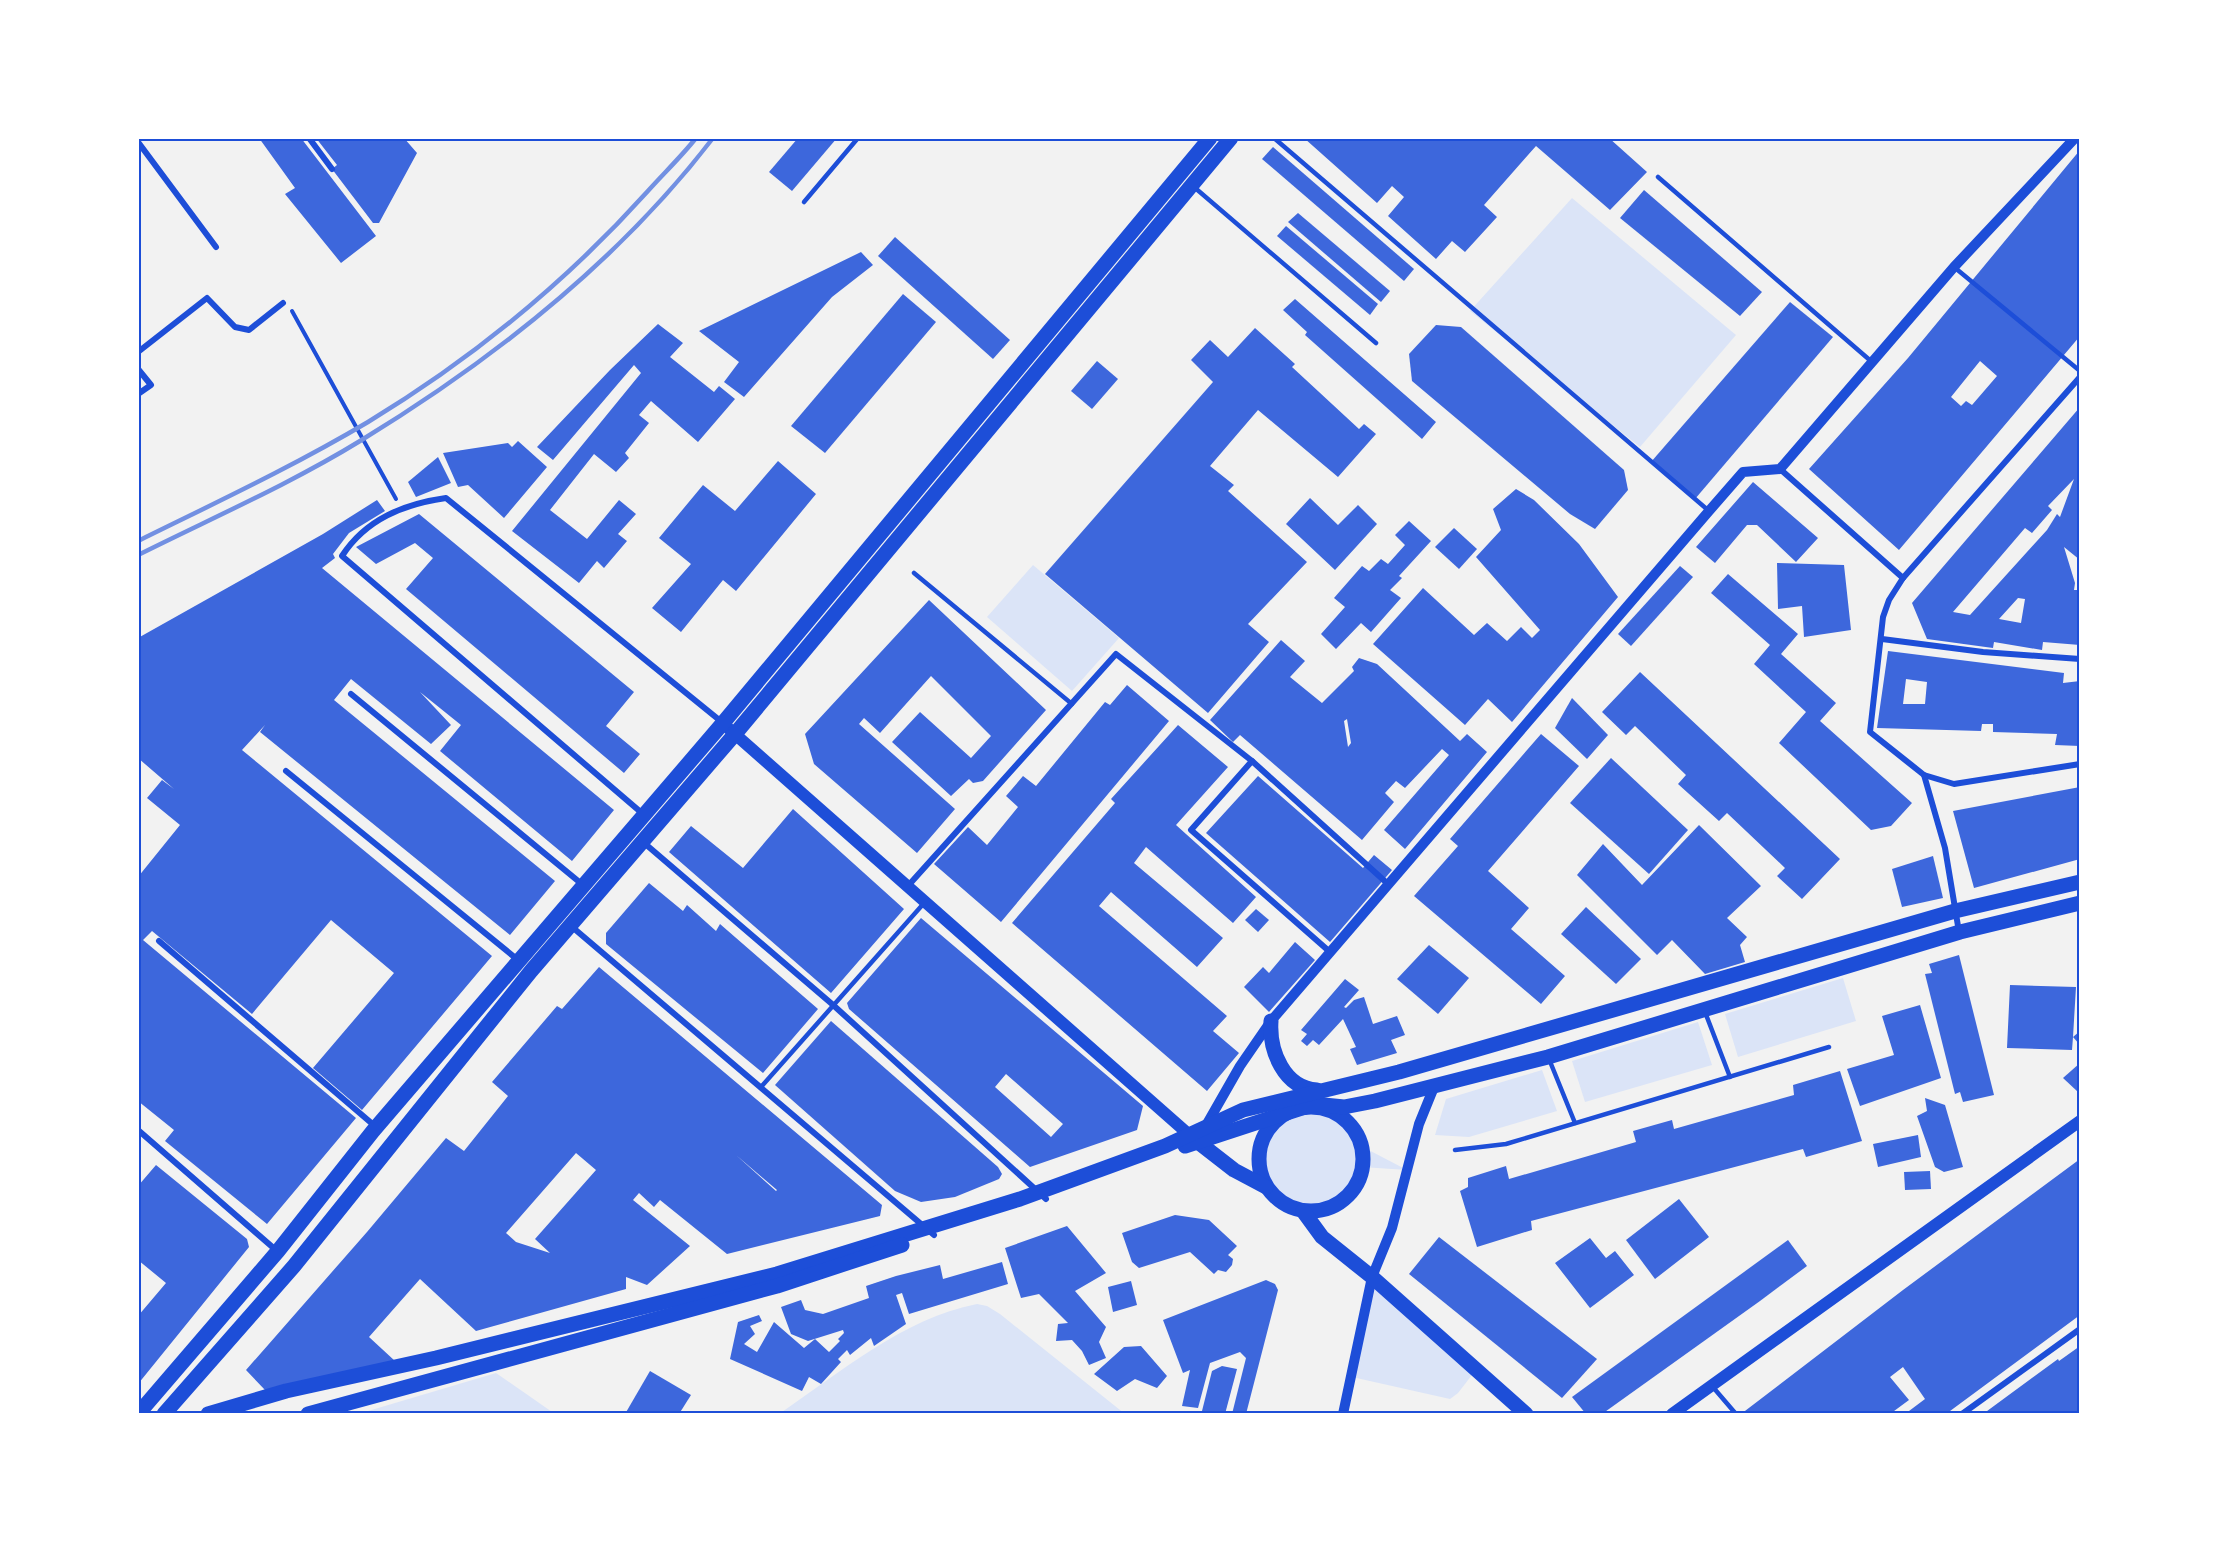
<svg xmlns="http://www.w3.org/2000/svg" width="2218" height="1552" font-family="Literata,serif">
	<rect width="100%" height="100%" fill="#f2f2f2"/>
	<g fill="#dbe4f7">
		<path d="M1572 198 1736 335 1640 447 1470 311Z"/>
		<path d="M1033 565 1119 638 1072 691 987 617Z"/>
		<path d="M1843 978 1856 1021 1738 1057 1725 1014Z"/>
		<path d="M1698 1022 1712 1065 1585 1102 1572 1061Z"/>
		<path d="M1542 1070 1557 1111 1469 1137 1435 1135 1446 1099Z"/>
		<path d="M1298 1110 1330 1112 1345 1120 1356 1134 1361 1146 1407 1170 1362 1167C1346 1235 1251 1219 1260 1152 1263 1130 1279 1118 1298 1110Z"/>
		<path d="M1377 1282 1475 1371 1458 1393 1450 1399 1352 1377Z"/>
		<path d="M977 1304 987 1306 1000 1314 1125 1414H779C841 1372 902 1319 977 1304Z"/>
		<path d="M496 1373 555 1414H358Z"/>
	</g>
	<g fill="#3d67dc" fill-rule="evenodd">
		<path d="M259 138H301L376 236 341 263 285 194 295 188Z"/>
		<path d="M316 138H404L417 153 379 223H373L332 169 337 165Z"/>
		<path d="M798 138H837L792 191 769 172Z"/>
		<path d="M1304 138H1609L1647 172 1610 210 1536 146 1484 205 1497 217 1465 252 1452 241 1436 259 1388 216 1404 197 1392 186 1377 203Z"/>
		<path d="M1273 147 1414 269 1404 281 1262 159Z"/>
		<path d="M2080 150V336L1899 550 1809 469 1908 358ZM1980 361 1997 376 1972 405 1966 401 1961 406 1951 397Z"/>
		<path d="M1644 190 1762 292 1740 316 1620 218Z"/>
		<path d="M1298 213 1390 291 1381 302 1288 222Z"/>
		<path d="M1286 226 1378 304 1370 315 1277 236Z"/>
		<path d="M895 237 1010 340 993 359 878 256Z"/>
		<path d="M861 252 873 265 832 297 744 397 724 382 739 362 699 331Z"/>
		<path d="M903 294 936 322 825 453 791 426Z"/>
		<path d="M1295 299 1436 422 1422 439 1305 335 1307 332 1283 310Z"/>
		<path d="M1790 302 1833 337 1695 499 1651 462Z"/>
		<path d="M658 324 683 343 670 357 714 392 719 386 735 399 698 442 651 401 639 415 649 423 625 453 629 458 616 472 594 454 550 510 587 539 619 500 636 514 618 534 627 541 604 568 597 561 579 583 512 531 641 373 634 365 553 460 537 447 610 370Z"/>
		<path d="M1436 325 1461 327 1624 470 1628 490 1595 529 1570 514 1412 381 1409 354Z"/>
		<path d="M1255 328 1295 364 1292 367 1359 429 1364 424 1376 434 1338 477 1258 410 1210 466 1234 485 1228 491 1307 562 1248 624 1269 642 1208 713 1045 574 1213 382 1191 360 1210 340 1228 357Z"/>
		<path d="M1097 361 1118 379 1092 409 1071 391Z"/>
		<path d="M2080 407V560L2064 547 2075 583 2074 590H2080V645L2043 642 2042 650 1994 642 1993 648 1927 639 1912 603ZM2074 479 2060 517 2057 514 2047 530 1970 615 1953 612 2025 528 2032 533 2052 510 2048 506ZM2018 598 2025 599 2021 623 1999 619Z"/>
		<path d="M518 441 547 467 504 518 468 485 458 487 443 453 508 443 512 447Z"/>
		<path d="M438 457 451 483 416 497 408 482Z"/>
		<path d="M778 461 816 494 736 591 723 580 681 632 652 608 691 564 659 538 703 485 735 511Z"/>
		<path d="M1753 482 1818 538 1796 562 1757 525H1747L1715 563 1696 547Z"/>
		<path d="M1516 489 1534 500 1579 544 1618 597 1512 722 1488 699 1465 725 1373 644 1423 588 1474 635 1487 623 1507 641 1521 627 1532 638 1540 630 1476 557 1501 530 1493 509Z"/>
		<path d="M1310 498 1338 525 1358 505 1377 524 1335 570 1286 524Z"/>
		<path d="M377 500 385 511 349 533 333 554 335 558 322 568 614 810 572 861 440 751 461 725 420 692 451 725 431 744 351 679 334 700 555 881 510 935 260 732 265 725 242 750 492 956 362 1110 313 1068 394 973 331 920 252 1014 152 931 143 940 356 1118 267 1224 165 1141 174 1130 138 1101V877L180 825 147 798 162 780 174 789 138 758V638L323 534Z"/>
		<path d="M419 514 634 692 606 726 640 754 624 773 406 589 433 558 415 543 376 564 356 547Z"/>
		<path d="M1409 521 1431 541 1399 576 1402 578 1390 590 1401 598 1371 632 1361 623 1336 649 1321 634 1345 607 1334 598 1362 566 1369 571 1381 559 1388 564 1405 545 1395 535Z"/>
		<path d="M1454 528 1477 549 1459 569 1435 547Z"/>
		<path d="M1777 563 1844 565 1851 630 1804 637 1802 606 1778 609Z"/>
		<path d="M1680 566 1693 577 1631 646 1618 634Z"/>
		<path d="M1728 574 1798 634 1781 654 1836 703 1820 721 1912 803 1891 826 1871 830 1779 743 1806 712 1754 664 1770 645 1711 593Z"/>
		<path d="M929 600 1046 710 983 781 973 783 969 779 951 796 892 742 920 712 971 758 991 736 931 676 880 733 864 718 859 724 955 809 917 853 814 764 805 734Z"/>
		<path d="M1281 640 1305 661 1290 677 1322 703 1354 671 1352 667 1359 658 1377 664 1460 741 1467 734 1487 752 1405 849 1384 830 1449 755 1442 749 1405 788 1396 781 1385 793 1394 802 1362 840 1240 735 1233 742 1210 720ZM1347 719 1351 743 1348 747 1344 721Z"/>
		<path d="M1888 651 2064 673 2063 683 2080 681V746L2055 745 2057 734 1993 732V724H1982L1981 731 1877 728ZM1906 679 1927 682 1925 704H1903Z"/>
		<path d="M1640 672 1840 859 1802 899 1777 876 1785 868 1727 813 1719 821 1678 784 1686 775 1635 726 1626 735 1602 712Z"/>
		<path d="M1127 685 1169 721 1001 922 934 864 968 827 987 845 1018 807 1006 796 1023 776 1036 786 1105 702 1110 705Z"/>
		<path d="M1572 698 1608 735 1587 759 1555 728Z"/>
		<path d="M1178 725 1228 767 1176 825 1256 897 1233 923 1146 847 1134 863 1223 938 1197 967 1111 892 1099 906 1227 1016 1213 1031 1239 1053 1207 1091 1012 923 1115 803 1111 799Z"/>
		<path d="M1541 734 1579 766 1488 871 1529 908 1511 929 1565 976 1541 1004 1414 896 1458 846 1450 839Z"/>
		<path d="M1611 758 1688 830 1649 874 1570 803Z"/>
		<path d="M1258 776 1363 868 1374 855 1392 870 1330 942 1206 833Z"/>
		<path d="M2080 787V859L1974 888 1953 811Z"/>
		<path d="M793 809 904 909 831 993 669 852 691 826 743 868Z"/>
		<path d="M1699 825 1761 886 1727 918 1747 937 1740 945 1745 962 1705 974 1672 940 1657 955 1577 875 1603 844 1642 885Z"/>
		<path d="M1933 856 1943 898 1902 907 1892 869Z"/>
		<path d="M649 883 683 911 687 905 716 931 720 924 818 1009 763 1073 606 944V933Z"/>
		<path d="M1586 907 1641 959 1616 984 1561 934Z"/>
		<path d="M1256 909 1269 920 1258 932 1245 920Z"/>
		<path d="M921 918 1143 1106 1137 1130 1030 1167 849 1009 847 1003ZM1006 1074 1063 1124 1051 1137 995 1087Z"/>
		<path d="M1295 942 1315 960 1269 1012 1244 987 1263 967 1269 973Z"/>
		<path d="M1429 945 1469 978 1438 1014 1397 979Z"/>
		<path d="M1959 955 1994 1095 1963 1102 1960 1092 1955 1094 1925 974 1932 973 1929 964Z"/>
		<path d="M599 967 882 1205 880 1216 727 1254 660 1200 654 1207 639 1193 633 1200 690 1246 647 1285 626 1277V1289L476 1331 420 1279 369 1337 395 1361 265 1390 246 1370 367 1232 446 1138 464 1151 508 1096 492 1082 557 1006 562 1009ZM576 1153 596 1170 535 1239 550 1253 516 1242 506 1233ZM736 1155 777 1190 776 1191Z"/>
		<path d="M1345 979 1359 990 1344 1007 1346 1008 1354 1000 1364 997 1373 1024 1397 1016 1405 1035 1391 1040 1397 1053 1357 1065 1350 1049 1356 1047 1343 1019 1319 1045 1313 1040 1307 1046 1301 1041 1307 1034 1301 1030Z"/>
		<path d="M2010 985 2076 987 2073 1037 2080 1031V1045L2073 1037 2072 1050 2007 1048Z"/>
		<path d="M1920 1005 1941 1078 1860 1106 1847 1069 1894 1055 1882 1016Z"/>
		<path d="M831 1021 998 1167 1002 1174 999 1179 955 1197 921 1202 895 1191 775 1085Z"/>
		<path d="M2080 1063V1090L2078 1092 2063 1078Z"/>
		<path d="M1840 1071 1862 1141 1806 1157 1803 1149 1531 1221 1532 1230 1477 1247 1460 1191 1468 1187V1178L1506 1166 1509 1179 1636 1142 1633 1131 1672 1120 1674 1129 1794 1095 1793 1085Z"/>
		<path d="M1925 1098 1945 1105 1963 1167 1944 1172 1935 1167 1917 1116 1927 1111Z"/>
		<path d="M1918 1135 1921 1157 1878 1167 1873 1144Z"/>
		<path d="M2080 1159V1315L1946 1414H1905L1925 1399 1903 1367 1890 1377 1909 1400 1890 1414H1741L1903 1290Z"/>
		<path d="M156 1165 247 1239 249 1247 138 1384V1316L166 1283 138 1260V1186Z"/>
		<path d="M1930 1171 1931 1189 1905 1190 1904 1172Z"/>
		<path d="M1679 1199 1709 1237 1655 1279 1626 1240Z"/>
		<path d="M1175 1215 1209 1220 1237 1246 1228 1255 1233 1259 1232 1265 1226 1272 1218 1270 1214 1274 1190 1252 1139 1268 1132 1262 1122 1233Z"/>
		<path d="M1067 1226 1106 1273 1075 1291 1106 1327 1099 1342 1106 1358 1089 1365 1082 1351 1072 1340 1056 1341 1058 1324 1068 1323 1039 1294 1021 1298 1005 1248Z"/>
		<path d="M1439 1237 1597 1359 1562 1398 1409 1274Z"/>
		<path d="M1590 1238 1606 1258 1615 1251 1634 1275 1590 1308 1555 1263Z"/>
		<path d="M1788 1240 1807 1266 1760 1301 1602 1414H1586L1572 1397Z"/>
		<path d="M1002 1262 1008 1284 909 1314 902 1293 896 1295 906 1324 874 1346 871 1338 850 1355 847 1350 838 1359 841 1362 821 1384 809 1377 802 1391 730 1359 738 1322 759 1315 762 1321 750 1326 755 1334 744 1344 757 1352 774 1322 804 1348 815 1339 829 1352 840 1341 838 1339 844 1333 843 1330 808 1341 791 1334 781 1307 801 1300 805 1310 823 1314 869 1298 866 1286 896 1276 940 1265 943 1279Z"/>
		<path d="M1266 1280 1275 1284 1278 1290 1246 1414H1232L1246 1358 1240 1352 1210 1363 1198 1408 1182 1406 1190 1370 1183 1373 1163 1320Z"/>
		<path d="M1131 1281 1137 1305 1113 1312 1108 1287Z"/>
		<path d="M1141 1346 1167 1376 1157 1388 1135 1379 1117 1391 1094 1374 1124 1347Z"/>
		<path d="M2080 1346V1414H1983L2058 1359 2059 1361Z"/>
		<path d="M1222 1366 1237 1369 1225 1414 1202 1411 1212 1371Z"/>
		<path d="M650 1371 691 1395 679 1414H625Z"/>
	</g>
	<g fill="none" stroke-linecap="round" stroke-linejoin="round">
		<path stroke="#1d4ed8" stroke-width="4" d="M292 311 396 499"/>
		<g stroke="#1d4ed8" stroke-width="4.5">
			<path d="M1274 138 1709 511"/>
			<path d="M1658 177 1872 362"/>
			<path d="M1194 187 1376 343"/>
			<path d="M804 202 858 138"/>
			<path d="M1954 267 2080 371"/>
			<path d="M914 573 1072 704"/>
			<path d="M1705 1012 1730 1077"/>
			<path d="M1549 1059 1575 1123"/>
			<path d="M761 1087 925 902"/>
			<path d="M1455 1150 1506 1144 1829 1047"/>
			<path d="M1712 1386 1736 1414"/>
		</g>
		<g stroke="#1d4ed8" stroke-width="6">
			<path d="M309 138 332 169"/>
			<path d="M138 142 216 247"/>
			<path d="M138 352 207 298 235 327 249 330 283 303"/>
			<path d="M138 369 151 385 138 394"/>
			<path d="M1780 469 1903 578"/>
			<path d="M1882 639 1983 652 2080 659"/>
			<path d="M351 694 583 885"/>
			<path d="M1252 761 1388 884"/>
			<path d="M286 771 518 960"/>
			<path d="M1924 775 1954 784 2080 764"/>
			<path d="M643 814 342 556C366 519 404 504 446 498L723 723"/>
			<path d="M643 842 832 1004 1046 1199"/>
			<path d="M907 887 1116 654 1252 761 1191 830 1330 952"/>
			<path d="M571 926 934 1235"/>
			<path d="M1959 932 1945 848 1924 775 1870 732 1883 617 1889 600 1903 578 2080 377"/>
			<path d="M159 941 376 1127"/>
			<path d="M138 1130 277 1251"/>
			<path d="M1962 1414 2080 1329"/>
		</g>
		<g stroke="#1d4ed8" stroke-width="10">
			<path d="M1204 1129 1240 1066 1271 1021 1709 511 1743 472 1780 469 1954 267 2075 138"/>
			<path d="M1343 1414 1372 1277 1392 1228 1419 1124 1434 1087"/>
		</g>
		<g stroke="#1d4ed8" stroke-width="12">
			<path d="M728 728 1194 1139"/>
			<path d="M1672 1414 2080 1121"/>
		</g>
		<g stroke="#1d4ed8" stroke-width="15">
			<path d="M1271 1021C1269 1051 1284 1088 1317 1090"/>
			<circle cx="1311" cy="1159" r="52"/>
			<path d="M1198 1142 1234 1170 1266 1187"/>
			<path d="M1185 1146 1314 1104 1344 1107 1375 1101 1548 1057 1960 932 2080 903"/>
			<path d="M1303 1211 1322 1237 1372 1277 1526 1414"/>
			<path d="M138 1414 278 1251 373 1131 723 723 1210 138"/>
			<path d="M164 1414 294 1266 531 971 735 734 1231 138"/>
			<path d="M208 1414 286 1391 436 1358 777 1274 1020 1199 1165 1146 1243 1110 1399 1072 1955 911 2080 882"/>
			<path d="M308 1414 777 1286 902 1245"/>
		</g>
		<g stroke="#7290e2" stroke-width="4.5">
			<path d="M138 541C215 503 294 466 368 422 472 359 566 282 647 192 663 174 681 157 696 138"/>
			<path d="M138 555C212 518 290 484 360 441 493 360 618 262 713 138"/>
		</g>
	</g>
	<rect width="2218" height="1552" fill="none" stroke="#ffffff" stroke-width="279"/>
	<rect x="140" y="140" width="1938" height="1272" fill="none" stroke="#1d4ed8" stroke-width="2"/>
</svg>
